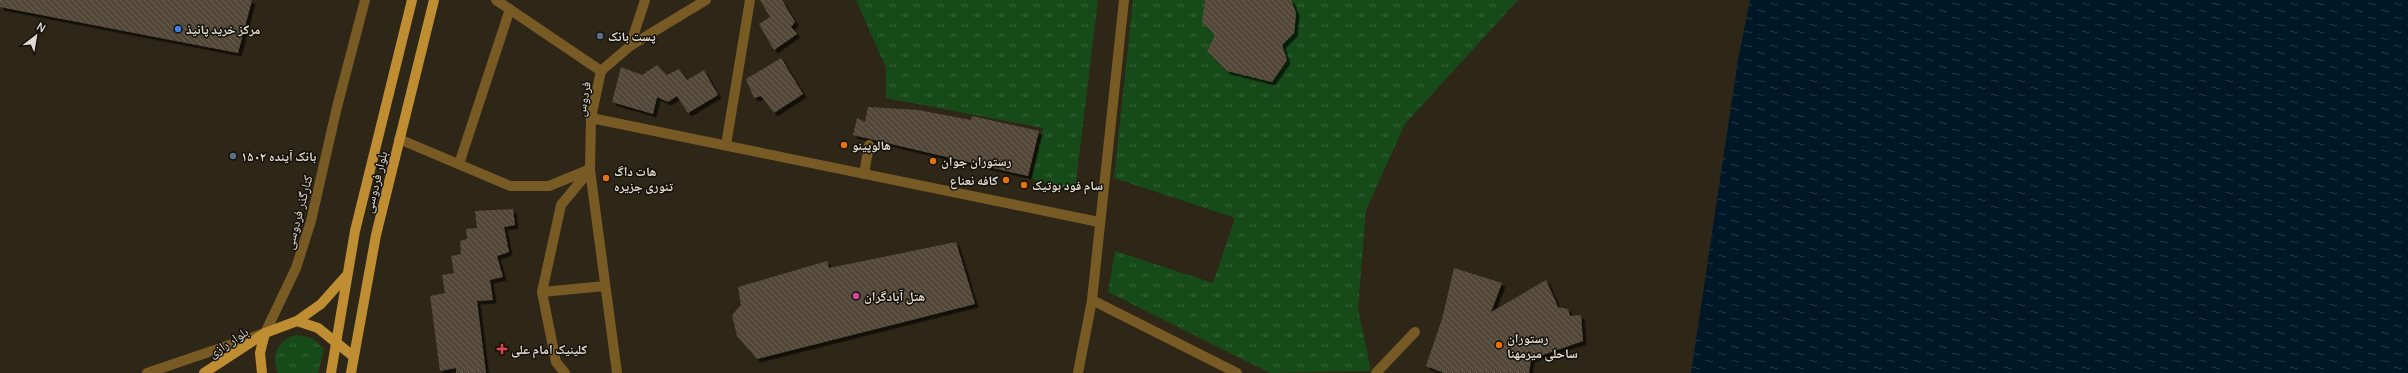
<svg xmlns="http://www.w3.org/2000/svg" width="2408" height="373" font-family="Manrope,'Noto Naskh Arabic',sans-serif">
	<defs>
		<pattern id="grass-tufts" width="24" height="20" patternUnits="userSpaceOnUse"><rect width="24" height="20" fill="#174a19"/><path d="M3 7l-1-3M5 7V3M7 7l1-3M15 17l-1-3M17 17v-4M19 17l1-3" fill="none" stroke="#38643a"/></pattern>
		<pattern id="water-ripples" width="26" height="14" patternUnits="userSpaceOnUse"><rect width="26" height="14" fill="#001727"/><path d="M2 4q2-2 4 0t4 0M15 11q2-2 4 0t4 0" fill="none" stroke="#253845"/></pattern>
		<pattern id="building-back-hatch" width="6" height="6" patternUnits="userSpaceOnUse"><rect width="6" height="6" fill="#534739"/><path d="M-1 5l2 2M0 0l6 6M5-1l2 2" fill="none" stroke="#6b6155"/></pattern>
		<filter id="shadow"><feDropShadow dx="3.5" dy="3.5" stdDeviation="0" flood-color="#0009"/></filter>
	</defs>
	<rect width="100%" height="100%" fill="#2e2617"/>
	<g fill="url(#grass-tufts)">
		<path d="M856 0H1098L1075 190 1031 179 1043 128 886 98V68Z"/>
		<path d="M1133 0H1518L1405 124 1366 210 1358 308 1371 371 1270 373 1108 292 1115 251 1213 283 1235 218 1114 178Z"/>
		<path d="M296 335 312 338 324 349 318 373H278C270 355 278 340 296 335Z"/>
	</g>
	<path fill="url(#water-ripples)" d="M1750 0H2408V373H1691L1738 60Z"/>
	<g fill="url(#building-back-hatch)" filter="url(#shadow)">
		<path d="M0 0H252L238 53 0 7Z"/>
		<path d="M760 0H782L795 22 791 27 797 34 774 50 759 24 770 17Z"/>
		<path d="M1205 0H1291L1296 13 1294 33 1282 45 1287 60 1272 82 1227 71 1207 51 1215 35 1202 22Z"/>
		<path d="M781 58 803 94 774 113 761 96 754 98 746 79Z"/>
		<path d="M657 65 667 75 679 69 687 80 704 70 718 95 688 113 677 96 668 102 657 97 653 114 612 102 621 67 642 75Z"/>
		<path d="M868 107 918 110 971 120 972 116 1039 131 1028 176 853 135 857 118 865 122Z"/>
		<path d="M513 209 515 225 504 227 509 252 497 256 503 277 490 280 493 300 477 301 486 373H456V368L440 371 430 296 445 293 442 275 454 273 451 256 461 254 460 241 467 239 466 229 477 228 475 211Z"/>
		<path d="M956 242 975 304 757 359 737 336 732 315 741 305 738 287 827 261 829 268Z"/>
		<path d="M1454 268 1502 283 1491 312 1546 280 1558 307 1568 309 1570 316 1581 315 1583 341 1531 359 1529 373H1444L1426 366 1442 319Z"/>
	</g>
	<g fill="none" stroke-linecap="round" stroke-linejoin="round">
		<g stroke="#785a25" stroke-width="10">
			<path d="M496 0 601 71"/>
			<path d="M630 46 645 0"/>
			<path d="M591 118 1099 222"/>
			<path d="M399 139 510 186H549L588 170"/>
			<path d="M726 145 750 0"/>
			<path d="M459 164 510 9"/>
			<path d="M864 174 869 145"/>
			<path d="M542 292 605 286"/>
			<path d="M1092 300 1237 373"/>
			<path d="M147 373 265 333 296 268 311 221 337 107 365 0"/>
			<path d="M565 373 556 362 542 292 561 205 590 170"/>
			<path d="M617 373 590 170 591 118 601 71 630 46 706 0"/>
			<path d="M1078 373 1092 300 1124 0"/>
			<path d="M1376 373 1415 332"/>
		</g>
		<g stroke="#bf8e33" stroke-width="10">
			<path d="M297 321 318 328 353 356"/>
			<path d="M204 373 265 333 297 321 321 304 346 276"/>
			<path d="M262 373 260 353 265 333"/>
			<path d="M331 373 355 231 412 0"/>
			<path d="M351 373 376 235 434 0"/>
		</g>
	</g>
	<circle fill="#3f7fe0" stroke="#131009" stroke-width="1.5" cx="178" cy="29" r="4"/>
	<g fill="#5c6f8a" stroke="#131009" stroke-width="1.5">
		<circle cx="600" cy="36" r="4"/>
		<circle cx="233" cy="156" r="4"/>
	</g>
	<g fill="#e8710a" stroke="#131009" stroke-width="1.5">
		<circle cx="844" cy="145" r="4"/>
		<circle cx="933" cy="161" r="4"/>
		<circle cx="606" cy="178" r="4"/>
		<circle cx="1006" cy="180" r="4"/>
		<circle cx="1024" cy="185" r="4"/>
		<circle cx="1499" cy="345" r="4"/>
	</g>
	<circle fill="#d1479c" stroke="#131009" stroke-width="1.5" cx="856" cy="296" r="4"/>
	<path fill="#e0444e" stroke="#131009" stroke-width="1.5" d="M500 343h4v4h4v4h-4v4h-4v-4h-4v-4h4z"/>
	<g text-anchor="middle" stroke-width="3" stroke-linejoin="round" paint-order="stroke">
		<g font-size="13" font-weight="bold" fill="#e0dbd2" stroke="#131009" text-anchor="start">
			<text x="186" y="34">مرکز خرید پانیذ</text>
			<text x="608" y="41">پست بانک</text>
			<text x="852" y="150">هالوپینو</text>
			<text x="241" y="161">بانک آینده ۱۵۰۲</text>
			<text x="941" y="166">رستوران جوان</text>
			<text x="614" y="176">هات داگ<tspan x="614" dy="15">تنورى جزيره</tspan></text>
			<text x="998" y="185" text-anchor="end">كافه نعناع</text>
			<text x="1032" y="190">سام فود بوتیک</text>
			<text x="864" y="301">هتل آبادگران</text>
			<text x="1507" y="343">رستوران<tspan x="1507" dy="15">ساحلی میرمهنا</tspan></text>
			<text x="511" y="354">کلینیک امام علی</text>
		</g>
		<g font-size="13" fill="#e0dbd2" stroke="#131009">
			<text transform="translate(583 99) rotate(-80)" y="5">فردوس</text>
			<text transform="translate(375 182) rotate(-76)" y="5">بلوار فردوسی</text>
			<text transform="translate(298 212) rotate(-75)" y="5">کنارگذر فردوسی</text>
			<text transform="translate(228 342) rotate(-33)" y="5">بلوار رازی</text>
		</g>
	</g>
	<g transform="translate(36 36) rotate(31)" stroke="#131009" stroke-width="3" paint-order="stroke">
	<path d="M0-3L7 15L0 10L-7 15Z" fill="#e0dbd2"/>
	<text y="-6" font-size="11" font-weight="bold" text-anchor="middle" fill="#e0dbd2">N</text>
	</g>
</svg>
